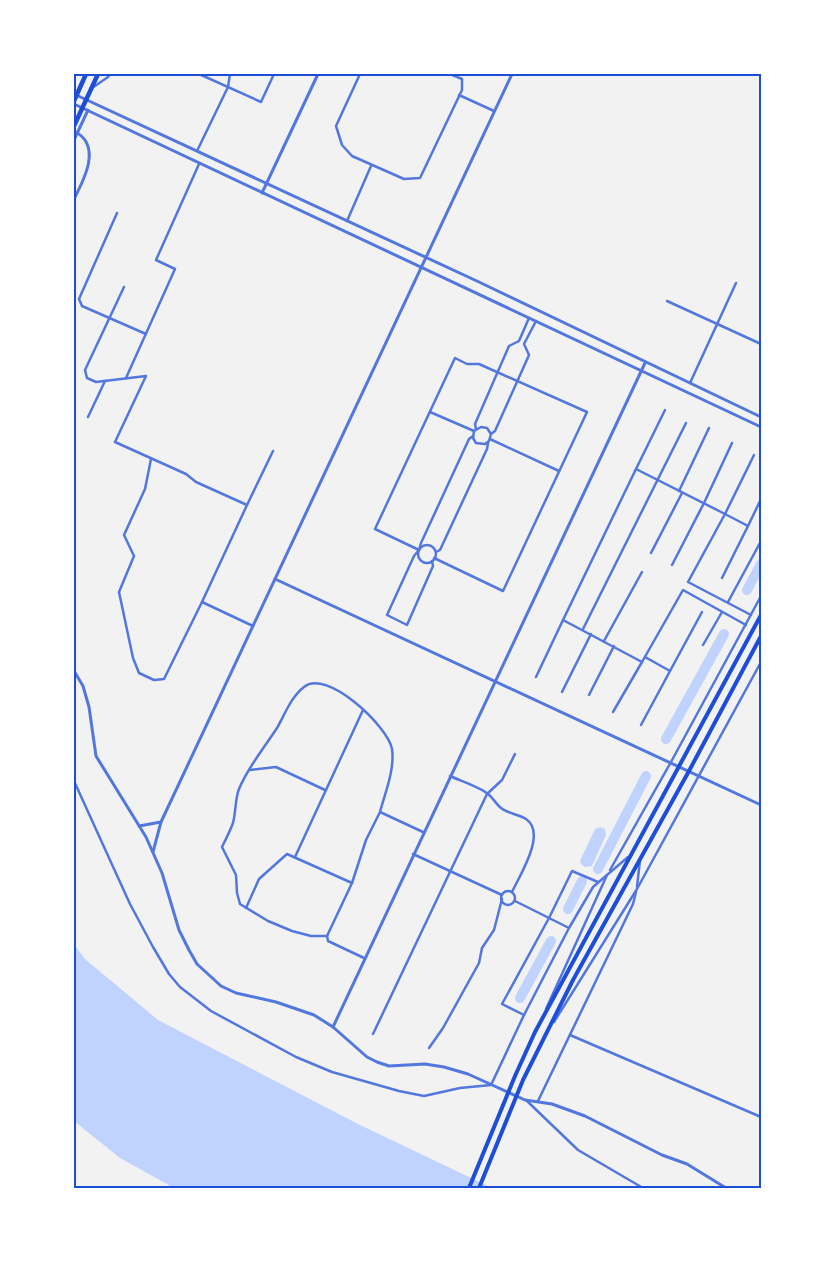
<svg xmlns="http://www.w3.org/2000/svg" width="835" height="1262" font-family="'Exo 2',sans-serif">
	<rect width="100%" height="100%" fill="#f2f2f2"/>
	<g fill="#bfd3fe">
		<path d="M600 827 605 829 606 835 592 866 585 867 581 864 580 861 595 829Z"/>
		<path d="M74 944 85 959 158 1020 358 1124 492 1188H174L120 1158 74 1121Z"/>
	</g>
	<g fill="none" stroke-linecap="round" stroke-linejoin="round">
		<g stroke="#bfd3fe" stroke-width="10">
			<path d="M747 590 761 564"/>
			<path d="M666 739 724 634"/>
			<path d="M598 869 646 776"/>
			<path d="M568 909 582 881"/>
			<path d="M520 998 551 941"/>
		</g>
		<g stroke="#5277de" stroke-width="2.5">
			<path d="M199 74 261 102 274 74"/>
			<path d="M360 74 336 126 342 145 352 156 404 179 420 178 462 90V79L450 74"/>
			<path d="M92 88 108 77 110 74"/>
			<path d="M459 95 494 111"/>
			<path d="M197 151 228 87 230 74"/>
			<path d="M117 213 79 299 82 306 146 334"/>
			<path d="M347 221 371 166"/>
			<path d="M124 287 85 370 87 378 96 382 146 376 115 442 186 474 196 482 247 505 202 602 253 626"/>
			<path d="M667 301 761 344"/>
			<path d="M126 378 175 269 156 260 199 164"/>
			<path d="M690 383 736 283"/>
			<path d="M430 412 474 431"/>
			<path d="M88 417 105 381"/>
			<path d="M476 429 475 424 509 346 519 341 529 318"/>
			<path d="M491 434 487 428 481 427 474 431 473 438 476 443 485 444 489 441 491 434 495 431 529 355 524 344 536 321"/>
			<path d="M490 439 559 471"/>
			<path d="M754 455 725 514 748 526 761 499"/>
			<path d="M151 459 145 489 124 535 134 556 119 592 133 658 139 673 154 680 164 679 202 602"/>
			<path d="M636 469 665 410"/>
			<path d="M679 491 709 428"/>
			<path d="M247 505 273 451"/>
			<circle cx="427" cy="554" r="9"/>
			<path d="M419 550 375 529 455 358 467 364H479L587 412 503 591 434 558"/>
			<path d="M436 552 440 550 487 449 488 443"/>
			<path d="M651 553 682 493"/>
			<path d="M432 561 433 566 407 625 387 615 414 556 419 550 421 543 469 439 473 436"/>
			<path d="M672 565 704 503 732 443"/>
			<path d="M722 578 748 526"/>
			<path d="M728 602 761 541"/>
			<path d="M746 625 683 590 642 662 563 620 636 469 725 514 688 582 751 615"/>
			<path d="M583 629 686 423"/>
			<path d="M604 641 642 572"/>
			<path d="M703 645 722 612"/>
			<path d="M645 657 670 671 702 612"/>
			<path d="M536 677 563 620"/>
			<path d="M562 692 591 634"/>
			<path d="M589 695 614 646"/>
			<path d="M613 712 642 662"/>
			<path d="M641 725 670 671"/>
			<path d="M250 770 276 767 325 790"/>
			<path d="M450 776C461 781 480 787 488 794 493 798 497 805 501 808 508 814 519 814 526 819 547 833 520 875 512 892"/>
			<path d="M74 781 130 904 153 947 169 974 180 987 211 1011 296 1057 332 1072 399 1091 424 1096 460 1088 491 1085 524 1015 569 928 593 887 628 857"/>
			<path d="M380 812 366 840 352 883 327 936H311L292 931 268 921 240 904 237 893 236 875 222 847C226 839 230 831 233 823 236 812 235 799 239 789 248 767 264 748 277 728 285 714 291 697 304 687 326 668 388 726 392 749 395 769 385 793 380 812L423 832"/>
			<path d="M413 854 502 895"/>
			<path d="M295 857 363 710"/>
			<path d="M610 870 671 762 761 596"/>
			<path d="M637 887 640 860"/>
			<circle cx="508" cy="898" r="7"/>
			<path d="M515 901 569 928"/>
			<path d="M246 908 259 879 287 854 352 883"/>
			<path d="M327 936 328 941 364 958"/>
			<path d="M546 1009 607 875"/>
			<path d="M524 1015 502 1004 549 918 572 871 598 882"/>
			<path d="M554 1022 637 889 761 662"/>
			<path d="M373 1034 487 794 502 780 515 754"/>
			<path d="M570 1035 761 1117"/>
			<path d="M429 1048 443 1028 479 963 482 948 494 930 502 899"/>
			<path d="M527 1101 578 1150 643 1188"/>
			<path d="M538 1101 633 904 636 892"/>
		</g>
		<g stroke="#5277de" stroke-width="3">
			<path d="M74 94 479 282 761 417"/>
			<path d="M74 104 761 427"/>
			<path d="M74 131C102 145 85 178 74 199"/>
			<path d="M74 140 88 110"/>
			<path d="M262 193 318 74"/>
			<path d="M275 579 761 805"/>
			<path d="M74 671 83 686 89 707 96 756 146 837 162 873 179 930 189 950 197 964 221 986 236 993 276 1002 314 1015 333 1027 367 1057 377 1062 389 1066 425 1064 444 1067 468 1074 525 1100 552 1104 585 1116 662 1155 687 1164 726 1188"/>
			<path d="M139 826 161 822 512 74"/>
			<path d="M153 852 161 822"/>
			<path d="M333 1027 645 363"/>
		</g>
		<g stroke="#1d4ed8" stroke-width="4">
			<path d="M469 1188 515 1076 535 1032 761 615"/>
			<path d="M479 1188 523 1080 573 980 689 771 761 636"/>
		</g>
		<g stroke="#1d4ed8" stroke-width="4.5">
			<path d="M74 101 86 74"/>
			<path d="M74 126 98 74"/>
		</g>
	</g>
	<rect width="835" height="1262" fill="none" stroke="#ffffff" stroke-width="150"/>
	<rect x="75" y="75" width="685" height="1112" fill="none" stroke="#1d4ed8" stroke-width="2"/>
</svg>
